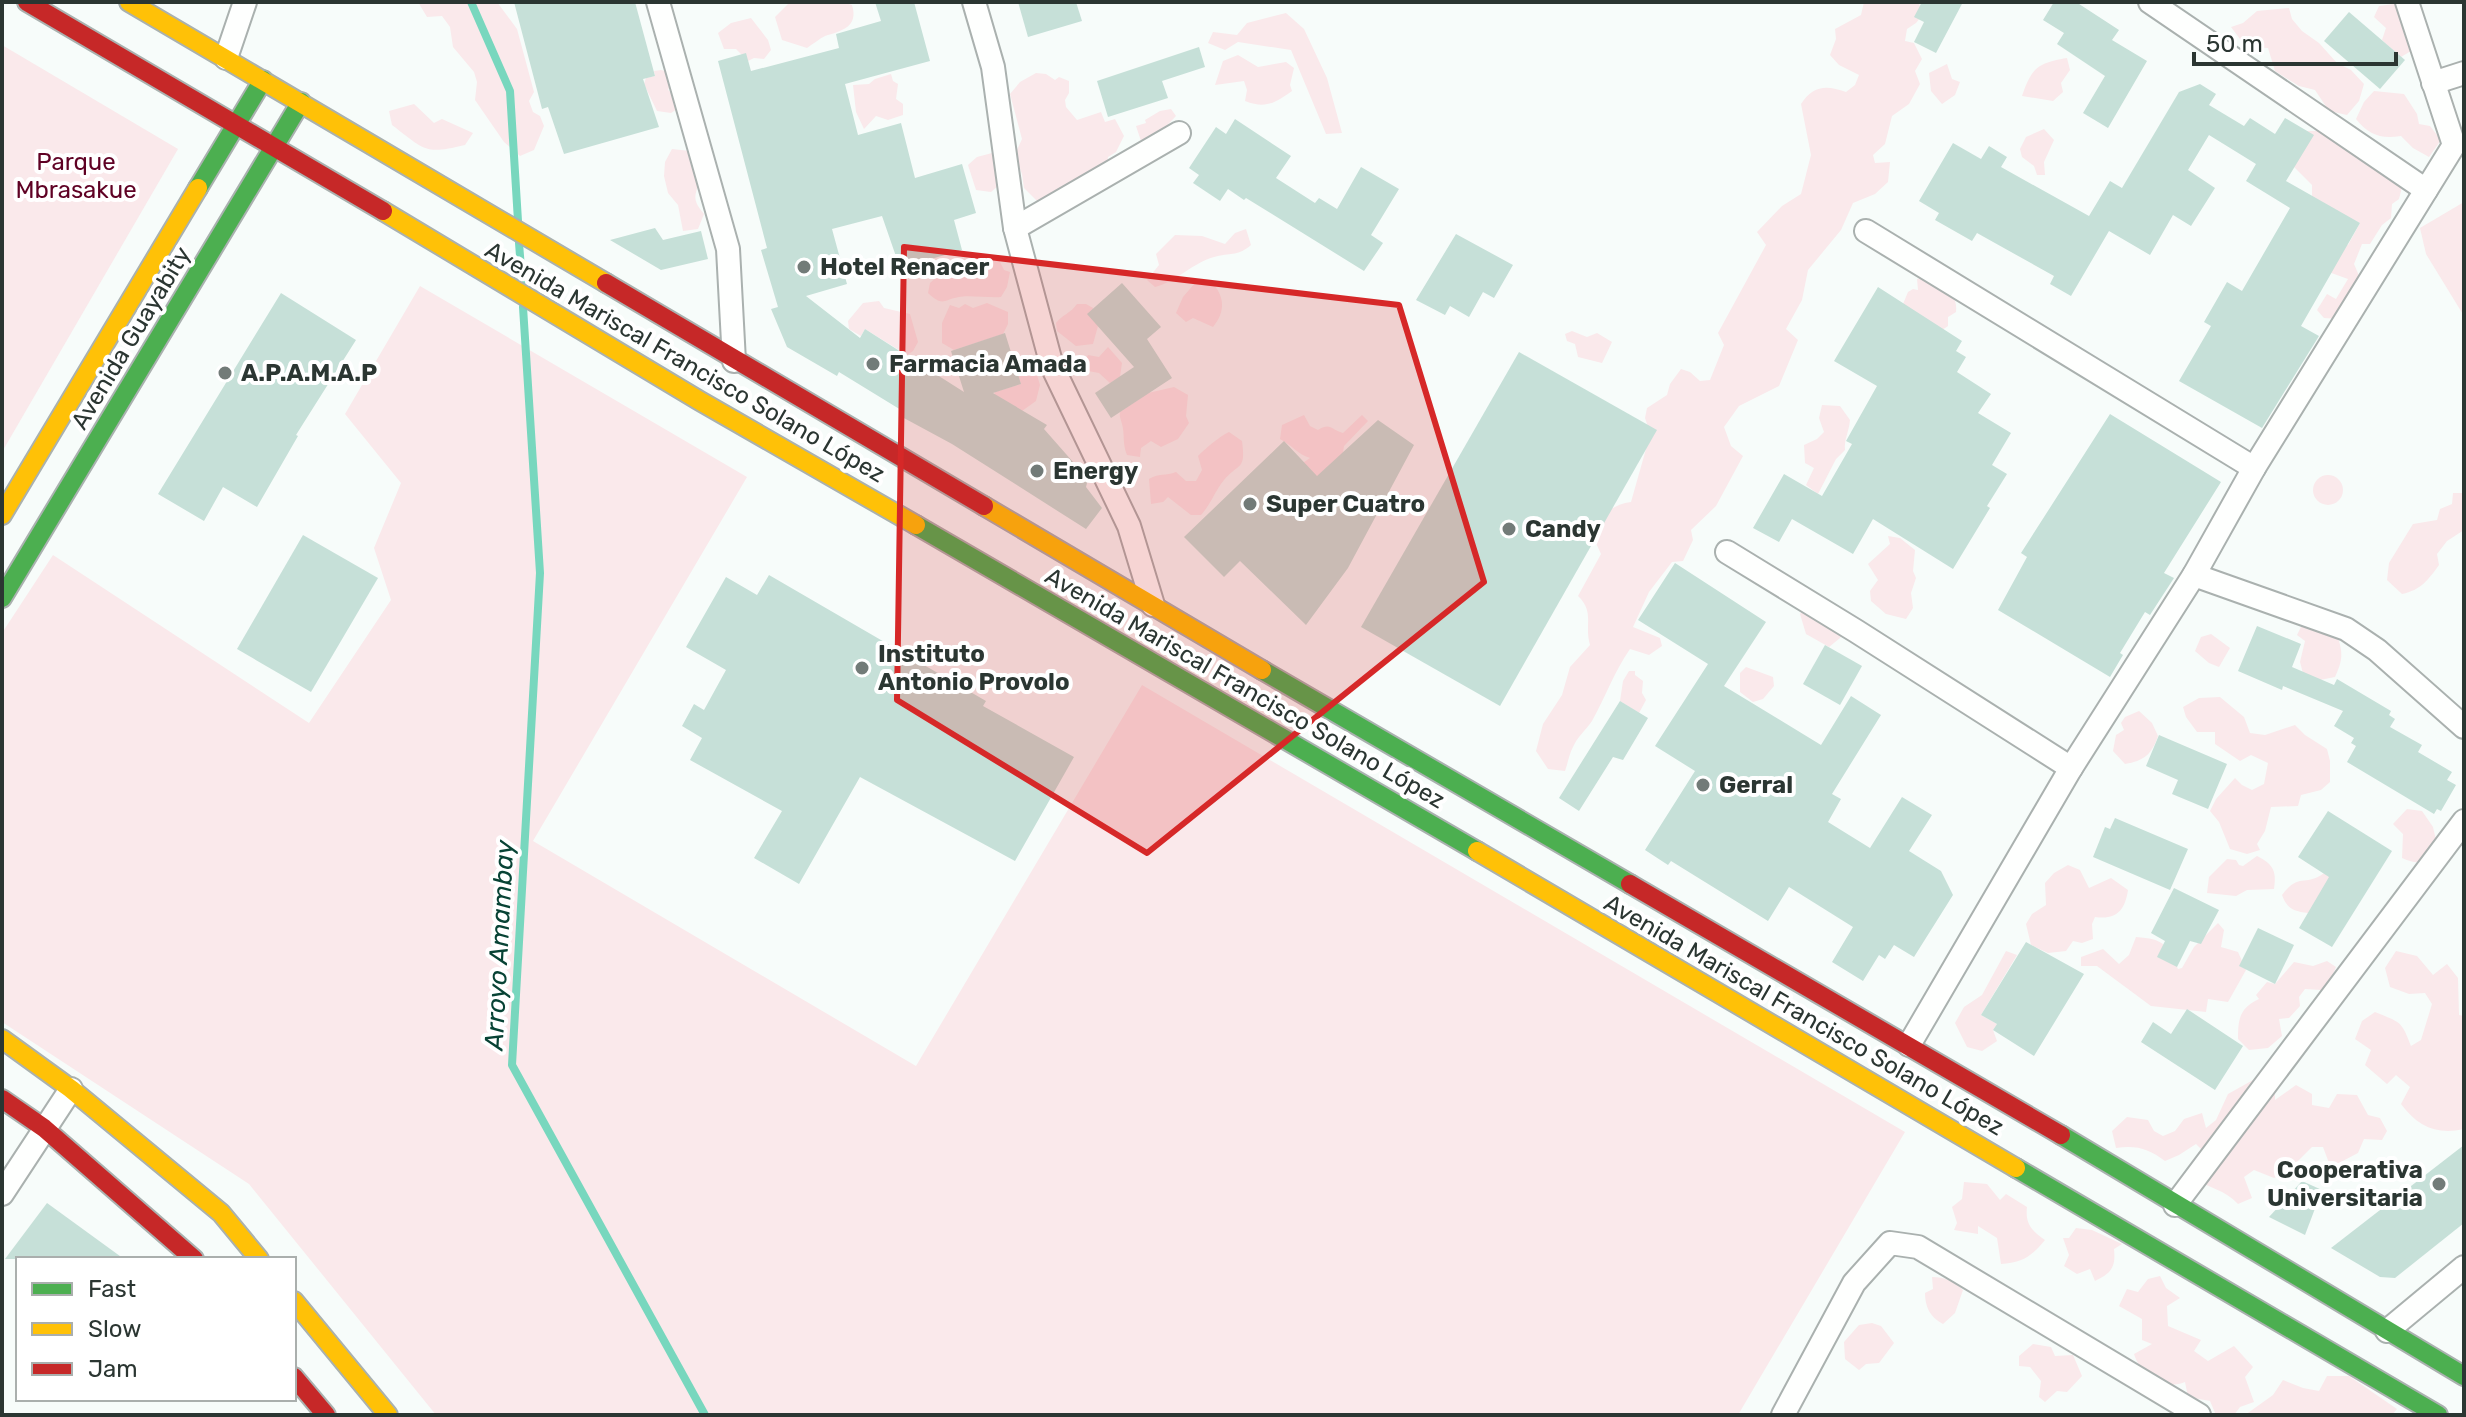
<svg xmlns="http://www.w3.org/2000/svg" width="2466" height="1417" font-family="Rubik,sans-serif">
	<rect width="100%" height="100%" fill="#f7fcfa"/>
	<g fill="#fae9eb">
		<path d="M418 2H497L517 29 534 92 529 101 533 112 540 116 544 126 534 150 520 156 504 142 475 100 477 82 474 72 453 47 450 27 442 16 427 17Z"/>
		<path d="M790 2H842L852 5C859 27 841 31 825 36 819 39 813 44 807 48L782 40 775 17Z"/>
		<path d="M1864 2H1917L1925 12 1916 23 1907 29 1905 41 1914 43 1922 59 1915 71 1920 84 1909 104 1892 116 1885 144 1873 155 1875 163 1890 162 1888 182 1875 194 1853 203 1841 230 1808 270 1802 300 1786 329 1798 340 1779 386 1739 406 1724 427 1731 446 1743 456 1716 506 1691 530 1693 540 1683 561 1672 562 1649 592 1633 627 1660 638 1662 646 1649 655 1630 649C1614 672 1605 698 1592 721 1586 730 1577 737 1573 747 1569 754 1568 763 1565 771L1548 769 1536 751 1543 724 1562 695 1570 667 1590 645C1584 625 1595 612 1578 596L1601 554 1589 528C1601 516 1613 504 1631 502L1646 449 1649 430 1645 418 1647 408 1667 395 1670 384 1681 369 1690 372 1700 381 1710 380 1724 345 1718 333 1766 245 1757 232 1782 206 1801 194 1811 155 1801 104C1813 85 1827 85 1846 92L1855 85 1859 75 1839 65 1830 55 1836 39 1835 29 1861 15Z"/>
		<path d="M2394 4 2403 5 2417 33 2411 51 2401 57 2382 40 2386 28 2374 17 2379 6Z"/>
		<path d="M2289 8 2292 19 2302 31 2319 43 2337 63 2351 70 2364 84 2359 101 2347 115 2329 111 2315 90 2299 86 2275 71 2268 48 2246 47 2231 27 2243 23 2257 11Z"/>
		<path d="M1286 13 1304 29 1327 78 1342 133 1326 134 1291 50 1238 42 1225 50 1208 43 1213 32 1237 35 1247 23Z"/>
		<path d="M751 18 768 40 771 50 764 59 754 58 748 61 736 49H724L718 33 731 23Z"/>
		<path d="M2 45 178 149 2 452Z"/>
		<path d="M1238 55 1258 67 1286 62 1294 68 1290 85 1292 91C1275 103 1266 109 1245 101L1247 90 1244 81 1215 85 1223 61Z"/>
		<path d="M2067 58 2070 70 2061 83 2063 92 2053 101 2022 96C2032 67 2038 63 2067 58Z"/>
		<path d="M1947 64 1952 79 1960 82 1955 95 1942 104 1931 91 1929 73Z"/>
		<path d="M661 70 668 72 672 81 668 90 678 98 677 109 671 113 657 111 644 84 646 78 655 76 654 71Z"/>
		<path d="M1036 73 1046 74 1055 80 1059 77 1069 81V93L1065 100 1066 107 1077 120 1101 112 1105 122 1115 119 1124 136 1116 152 1108 157 1106 177 1044 208 1024 188 1022 174 1017 161V150L1022 139 1010 94 1020 82Z"/>
		<path d="M891 74 893 81 898 84 896 99 903 104V115L888 120 876 116 864 129 856 112 853 85 869 84 875 79Z"/>
		<path d="M2374 91 2404 94 2417 114 2419 124 2430 126 2441 140 2429 157 2413 148 2401 136C2380 139 2369 135 2356 119L2364 102Z"/>
		<path d="M414 104 434 123 442 119 473 133 465 145C424 155 425 150 392 125L389 111Z"/>
		<path d="M1171 109 1176 116 1149 144 1141 141 1136 126 1146 123 1145 120 1160 111Z"/>
		<path d="M2044 129 2054 140 2044 162 2045 175H2037L2034 166 2022 157 2020 149 2026 137Z"/>
		<path d="M2307 131H2326L2402 187 2399 199 2392 204 2391 218 2382 225 2370 244H2362L2354 264 2360 278 2339 319 2324 318 2317 310 2327 294 2336 299 2348 279 2323 270 2340 240 2348 245 2360 223 2312 199V185L2294 167Z"/>
		<path d="M672 149 690 151C693 159 699 168 699 176 698 195 689 196 704 214L698 229 683 231 678 205 668 193 664 176 665 162Z"/>
		<path d="M992 153 999 164V185L991 192 976 190 968 165 977 157Z"/>
		<path d="M2464 202V316L2426 254 2420 228Z"/>
		<path d="M1246 229 1251 245C1237 257 1231 252 1214 257 1192 263 1178 281 1155 287L1147 280 1159 265 1156 254 1175 235 1202 236 1225 244 1235 233Z"/>
		<path d="M987 255 999 260 1004 270 1010 272 1007 287 1001 297C989 298 968 295 959 297 943 300 943 307 928 293L930 283 939 275 962 278 965 274 962 267 976 258Z"/>
		<path d="M1926 276C1940 286 1959 293 1956 312L1948 317V326L1939 332 1903 304 1908 292 1913 289 1918 290 1917 279Z"/>
		<path d="M1210 280C1224 295 1227 310 1213 327L1193 318 1186 322 1176 313 1183 297 1195 283Z"/>
		<path d="M420 286 747 477 533 841 916 1066 1142 685 1905 1132 1738 1415H436L249 1184 2 1022V633L53 555 309 723 391 600 374 548 401 483 345 414Z"/>
		<path d="M879 301 884 308 910 314 918 342 913 351 907 355 865 329 861 336 849 329 848 321 863 303Z"/>
		<path d="M987 303 1008 312V324L1003 334 954 350 942 343V323L950 305 959 308 965 304 973 308Z"/>
		<path d="M1077 304H1086L1093 308V317L1098 326 1093 344 1076 346 1057 331 1056 323C1062 315 1071 313 1077 304Z"/>
		<path d="M1572 331 1587 337 1597 333 1612 342 1602 363 1578 357 1575 344 1567 341 1565 334Z"/>
		<path d="M1108 347 1122 363 1120 377 1110 383 1099 373 1088 371 1084 363 1088 355 1099 357Z"/>
		<path d="M1017 371 1037 375 1040 385 1036 401 1022 411 993 399 995 392 1021 384Z"/>
		<path d="M1174 387 1188 395 1186 416 1189 423 1178 439 1161 447 1151 441 1141 448 1140 457 1127 455C1122 443 1125 434 1122 424 1121 420 1119 416 1120 412L1148 393Z"/>
		<path d="M1822 405 1840 406 1850 420C1849 432 1844 439 1845 450L1836 459 1818 494 1806 485 1814 468 1805 463 1804 445 1817 439 1824 432 1819 418Z"/>
		<path d="M1304 415 1310 426 1318 430C1331 422 1331 430 1343 433L1362 415 1368 421 1344 446 1342 459 1313 488 1300 465 1310 458C1297 454 1292 445 1280 439L1282 425Z"/>
		<path d="M1229 432 1242 441C1246 471 1239 462 1224 480 1215 491 1211 504 1201 515H1191L1168 497 1163 502 1151 504 1149 479C1158 473 1166 476 1176 472L1186 481H1196L1202 470 1198 456C1207 447 1219 437 1229 432Z"/>
		<circle cx="2328" cy="490" r="15"/>
		<path d="M2453 493H2464V530L2447 541 2437 554 2439 565C2428 580 2421 590 2402 594L2387 580 2389 563 2413 524 2437 520 2440 509 2452 504Z"/>
		<path d="M1888 536 1900 538 1915 550 1913 571 1916 578 1911 593 1913 608 1906 619 1886 614 1871 601 1870 591 1878 580 1868 564 1890 544Z"/>
		<path d="M1805 608 1846 629 1840 638 1829 647 1806 634 1800 614Z"/>
		<path d="M2302 625 2335 631C2343 649 2344 659 2335 677L2320 680 2304 677 2300 662 2305 641 2297 635Z"/>
		<path d="M2211 634 2230 648 2219 667 2209 663 2195 651 2201 637Z"/>
		<path d="M1746 667 1773 677 1774 686 1763 699 1753 702 1740 692V673Z"/>
		<path d="M1629 671H1635V675L1643 681 1642 693 1646 700 1639 713 1620 701 1623 681Z"/>
		<path d="M2220 697 2244 717 2250 733 2265 735 2295 725 2305 735 2327 749 2330 761V782L2321 790 2301 795 2298 806 2271 807 2265 831 2257 844 2260 850 2247 854 2230 849 2219 822 2210 811 2216 799 2235 778 2242 785 2252 790 2264 784 2268 763 2251 755 2240 761 2215 744V732H2197L2186 717 2183 707 2199 698Z"/>
		<path d="M2139 711 2152 723 2158 736C2152 754 2144 761 2125 764L2113 751 2116 735 2124 730 2121 723 2125 717Z"/>
		<path d="M2407 809 2422 811 2433 827 2439 853C2427 863 2416 865 2402 858L2403 834 2393 824Z"/>
		<path d="M2257 856C2273 864 2277 871 2274 889L2247 890 2236 896 2207 893 2209 877 2227 859 2236 860 2239 865 2243 866Z"/>
		<path d="M2068 865 2080 870 2089 888 2111 878 2128 890C2125 910 2117 920 2095 917L2092 924 2093 939 2082 943 2073 941 2066 951 2048 953 2031 945 2026 924 2032 914 2046 905 2045 883 2054 873Z"/>
		<path d="M2324 873 2337 882 2308 913C2294 911 2287 909 2282 895 2299 872 2306 887 2324 873Z"/>
		<path d="M2218 923 2224 930 2221 947 2238 952 2246 970 2228 1002 2208 999 2206 1012 2151 1006 2097 966H2081V957L2103 949 2119 964 2129 955 2136 937C2164 939 2167 944 2178 969L2182 968 2194 947Z"/>
		<path d="M2006 951 2017 955 1981 1015 1997 1024 1993 1030 1997 1041 1982 1051 1967 1047 1955 1023 1964 1007 1982 995Z"/>
		<path d="M2396 951 2417 956 2433 975 2447 964 2458 978 2459 1015 2464 1016V1129C2437 1135 2418 1127 2401 1104L2410 1087 2396 1075 2387 1084 2365 1065 2371 1050 2355 1039 2362 1021 2375 1012C2401 1023 2401 1020 2411 1046L2421 1040 2432 1004 2425 993 2409 994 2390 987 2385 968Z"/>
		<path d="M2327 961 2336 967 2329 984 2321 990 2305 989 2299 997 2300 1006 2289 1018 2279 1019 2282 1036 2268 1048 2249 1050 2238 1039C2238 1018 2240 1008 2259 999L2256 995 2267 982 2275 984 2294 962 2313 966Z"/>
		<path d="M2253 1080 2275 1083V1100L2296 1085 2312 1094V1105L2329 1108 2337 1094 2357 1095 2368 1115 2380 1118 2387 1131 2382 1140 2364 1139 2358 1153 2335 1165 2329 1163 2323 1147H2312L2287 1172 2274 1178 2254 1170 2244 1177 2252 1198 2238 1204C2225 1190 2210 1188 2194 1179L2190 1167 2202 1150 2196 1144 2179 1155 2165 1161C2149 1149 2137 1145 2116 1148L2112 1131 2127 1117 2148 1120 2154 1131 2163 1136 2175 1131 2184 1119 2202 1113 2206 1128 2216 1120 2228 1094Z"/>
		<path d="M1964 1182 1987 1184 2000 1200 2006 1194 2027 1207C2025 1224 2032 1231 2045 1240 2031 1257 2022 1263 2001 1264L1997 1238 1978 1226V1234L1954 1230 1957 1223 1952 1207 1962 1199Z"/>
		<path d="M2076 1228 2092 1230 2122 1244 2114 1249C2116 1268 2111 1273 2095 1281L2090 1269 2077 1274 2064 1266 2069 1255 2063 1238H2069Z"/>
		<path d="M2160 1276 2166 1288 2180 1298 2167 1306 2168 1326 2201 1340 2194 1351 2208 1361 2234 1346 2253 1367 2245 1377 2254 1402 2240 1407 2234 1415H2216L2210 1401 2188 1397 2185 1382C2162 1391 2141 1376 2134 1354L2152 1344 2142 1340V1319L2119 1306 2127 1289 2138 1292 2148 1279Z"/>
		<path d="M1932 1277C1945 1277 1953 1281 1963 1290L1955 1313 1943 1324C1930 1317 1925 1307 1925 1293L1933 1289Z"/>
		<path d="M1872 1323 1881 1326 1894 1343 1879 1363 1866 1364 1859 1370 1845 1359 1844 1342 1859 1325Z"/>
		<path d="M2033 1344 2051 1347 2055 1356 2073 1355 2082 1376 2067 1392 2057 1391 2045 1402 2039 1397 2041 1381 2030 1367 2019 1366V1356Z"/>
		<path d="M2327 1376H2349L2397 1409 2392 1415H2245L2273 1395 2283 1380 2303 1388 2319 1391Z"/>
	</g>
	<g fill="none" stroke-linecap="round" stroke-linejoin="round">
		<g stroke="#78d7be" stroke-width="8">
			<path d="M471 2 510 91 518 221"/>
			<path d="M519 243 522 281"/>
			<path d="M523 307 540 573 512 1065 705 1415"/>
		</g>
	</g>
	<g fill="#c6e0d8">
		<path d="M514 2H635L655 76 643 79 659 127 564 154 548 107 542 109Z"/>
		<path d="M875 2H914L930 61 845 84 858 135 901 123 915 178 962 164 976 213 954 220 962 250 900 268 882 216 832 229 847 284 806 296 860 338 865 329 964 392 951 351 1005 333 1021 384 993 393 1047 425 1044 429 1088 479 1086 487 1102 508 1086 529 952 444 902 417 901 410 839 372 837 376 787 347 771 309 778 307 761 250 767 248 718 61 746 53 751 71 839 48 836 34 881 21Z"/>
		<path d="M1018 2H1076L1082 21 1028 37Z"/>
		<path d="M1922 2H1963L1936 53 1914 42 1924 22 1914 17Z"/>
		<path d="M2054 2H2076L2119 30 2112 40 2147 61 2108 128 2083 113 2105 76 2057 44 2064 33 2043 20Z"/>
		<path d="M2349 12 2405 60 2380 89 2324 41Z"/>
		<path d="M1199 47 1205 67 1162 81 1168 98 1108 117 1097 81Z"/>
		<path d="M2200 84 2216 94 2209 105 2244 126 2250 118 2275 134 2285 118 2314 135 2286 181 2360 223 2301 326 2319 336 2262 428 2179 381 2211 326 2204 322 2227 282 2242 291 2290 208 2246 181 2256 164 2209 135 2188 170 2215 188 2191 226 2173 215 2150 255 2109 231 2071 296 2050 284 2054 276 1977 233 1972 241 1935 220 1939 213 1919 201 1953 143 1981 159 1989 146 2007 157 2001 167 2089 216 2110 181 2122 188 2179 92Z"/>
		<path d="M1235 119 1291 156 1276 178 1315 203 1319 198 1337 209 1361 167 1399 189 1371 235 1383 243 1364 271 1246 198 1244 200 1228 189 1220 201 1193 183 1199 175 1189 168 1216 127 1226 134Z"/>
		<path d="M655 228 663 240 701 231 708 259 661 270 610 240Z"/>
		<path d="M1456 234 1513 265 1494 298 1483 292 1469 317 1450 306 1445 315 1416 300Z"/>
		<path d="M1122 283 1161 327 1147 339 1172 378 1111 418 1095 393 1134 367 1087 314Z"/>
		<path d="M1878 287 1962 341 1956 351 1966 357 1957 372 1991 394 1978 413 2011 433 1992 465 2007 474 1987 506 1990 508 1953 569 1873 519 1853 554 1792 519 1779 542 1753 528 1784 474 1822 496 1852 444 1846 441 1877 386 1834 361Z"/>
		<path d="M281 293 356 340 296 435 298 436 257 507 223 487 204 521 158 494Z"/>
		<path d="M1519 352 1657 430 1500 706 1361 627Z"/>
		<path d="M2110 414 2221 482 2164 573 2174 578 2150 615 2145 612 2120 653 2123 655 2110 677 1998 610 2027 557 2021 553Z"/>
		<path d="M1378 420 1414 445 1348 568 1306 625 1240 561 1224 577 1184 537 1284 441 1317 476Z"/>
		<path d="M303 535 378 578 311 692 237 649Z"/>
		<path d="M1675 563 1766 622 1724 686 1821 745 1851 696 1881 715 1832 794 1841 799 1828 822 1870 848 1902 797 1932 815 1909 851 1941 871 1953 895 1914 957 1894 945 1885 959 1879 955 1863 981 1832 962 1853 927 1789 887 1768 921 1671 861 1668 865 1645 850 1695 771 1655 746 1708 664 1638 620Z"/>
		<path d="M769 575 986 701 983 706 1074 757 1015 861 860 777 799 884 754 858 782 811 690 760 702 738 682 726 694 704 704 710 726 670 686 647 726 577 757 595Z"/>
		<path d="M2257 626 2301 644 2292 667 2334 685 2337 679 2391 711 2389 715 2395 719 2390 727 2422 745 2418 752 2452 772 2447 780 2456 785 2441 811 2437 809 2434 814 2347 762 2356 746 2351 743 2354 738 2334 726 2343 711 2283 686 2282 690 2238 671Z"/>
		<path d="M1825 645 1862 666 1840 705 1803 684Z"/>
		<path d="M1620 701 1648 718 1623 760 1613 757 1579 811 1559 798Z"/>
		<path d="M2159 735 2227 764 2208 809 2172 794 2178 780 2146 766Z"/>
		<path d="M2328 811 2392 851 2332 947 2299 928 2329 877 2298 857Z"/>
		<path d="M2115 818 2188 849 2170 890 2093 857 2105 827 2110 829Z"/>
		<path d="M2174 888 2219 910 2201 944 2190 941 2177 967 2157 957 2165 941 2151 933Z"/>
		<path d="M2258 928 2294 945 2275 984 2239 966Z"/>
		<path d="M2026 942 2084 974 2034 1056 1993 1030 1997 1024 1981 1015Z"/>
		<path d="M2187 1009 2243 1046 2215 1090 2141 1042 2153 1022 2171 1034Z"/>
		<path d="M2464 1145V1223L2395 1278 2380 1277 2331 1248Z"/>
		<path d="M2302 1181 2322 1190 2305 1235 2269 1217Z"/>
		<path d="M47 1203 124 1259H5Z"/>
	</g>
	<g fill="none" stroke-linecap="round" stroke-linejoin="round">
		<g stroke="#aab1af" stroke-width="26">
			<g id="street">
				<path d="M658 2 728 249 734 361"/>
				<path d="M974 2 993 67 1015 228 1052 366 1129 526 1153 605"/>
				<path d="M2150 2 2426 190"/>
				<path d="M226 58 245 2"/>
				<path d="M2433 83 2464 73"/>
				<path d="M1015 228 1179 133"/>
				<path d="M1866 231 2254 468"/>
				<path d="M1727 552 1856 631 2071 768"/>
				<path d="M2194 575 2346 629 2377 650 2464 727"/>
				<path d="M1909 1045 2071 768 2194 575 2254 468 2454 145 2407 2"/>
				<path d="M2 1194 71 1089"/>
				<path d="M2175 1205 2464 821"/>
				<path d="M2387 1331 2464 1267"/>
				<path d="M1783 1415 1854 1283 1890 1243 1918 1247 2199 1415"/>
			</g>
		</g>
		<g stroke="#aab1af" stroke-width="22">
			<g id="fast">
				<path d="M198 188 263 80"/>
				<path d="M916 525 1477 851"/>
				<path d="M2 598 301 102"/>
				<path d="M1262 670 1630 884"/>
				<path d="M2061 1135 2464 1376"/>
				<path d="M2016 1168 2438 1415"/>
			</g>
		</g>
		<g stroke="#aab1af" stroke-width="22">
			<g id="slow">
				<path d="M129 2 606 283"/>
				<path d="M383 211 700 401 916 525"/>
				<path d="M984 506 1262 670"/>
				<path d="M2 515 198 188"/>
				<path d="M1477 851 2016 1168"/>
				<path d="M2 1039 71 1089 221 1213 259 1259"/>
				<path d="M294 1301 388 1415"/>
			</g>
		</g>
		<g stroke="#aab1af" stroke-width="22">
			<g id="jam">
				<path d="M27 2 383 211"/>
				<path d="M606 283 984 506"/>
				<path d="M1630 884 2061 1135"/>
				<path d="M2 1099 44 1128 194 1259"/>
				<path d="M294 1377 326 1415"/>
			</g>
		</g>
		<use href="#street" stroke="#fefffe" stroke-width="22"/>
		<use href="#fast" stroke="#4caf50" stroke-width="18"/>
		<use href="#slow" stroke="#ffc107" stroke-width="18"/>
		<use href="#jam" stroke="#c62828" stroke-width="18"/>
	</g>
	<path fill="#d62828" fill-opacity="0.2" stroke="#d62828" stroke-width="6" stroke-linejoin="round" d="M904 247 1399 305 1484 582 1147 853 897 700Z"/>
	<g fill="#727b78" stroke="#fff" stroke-width="3">
		<circle cx="804" cy="267" r="8"/>
		<circle cx="873" cy="364" r="8"/>
		<circle cx="225" cy="373" r="8"/>
		<circle cx="1037" cy="471" r="8"/>
		<circle cx="1250" cy="504" r="8"/>
		<circle cx="1509" cy="529" r="8"/>
		<circle cx="862" cy="668" r="8"/>
		<circle cx="1703" cy="785" r="8"/>
		<circle cx="2439" cy="1184" r="8"/>
	</g>
	<g text-anchor="middle" stroke-width="8" stroke-linejoin="round" paint-order="stroke">
		<g font-size="24" fill="#5f0124" stroke="#fff">
			<text x="76" y="170">Parque<tspan x="76" dy="28">Mbrasakue</tspan></text>
		</g>
		<g font-size="24" font-weight="bold" fill="#2b3632" stroke="#fff" text-anchor="start">
			<text x="820" y="275">Hotel Renacer</text>
			<text x="889" y="372">Farmacia Amada</text>
			<text x="241" y="381">A.P.A.M.A.P</text>
			<text x="1053" y="479">Energy</text>
			<text x="1266" y="512">Super Cuatro</text>
			<text x="1525" y="537">Candy</text>
			<text x="878" y="662">Instituto<tspan x="878" dy="28">Antonio Provolo</tspan></text>
			<text x="1719" y="793">Gerral</text>
			<text x="2423" y="1178" text-anchor="end">Cooperativa<tspan x="2423" dy="28">Universitaria</tspan></text>
		</g>
		<g font-size="24" fill="#2b3632" stroke="#fff">
			<text transform="translate(131 338) rotate(-59)" y="8">Avenida Guayabity</text>
			<text transform="translate(685 362) rotate(30)" y="8">Avenida Mariscal Francisco Solano López</text>
			<text transform="translate(1245 688) rotate(30)" y="8">Avenida Mariscal Francisco Solano López</text>
			<text transform="translate(1804 1015) rotate(30)" y="8">Avenida Mariscal Francisco Solano López</text>
		</g>
		<g font-size="26" font-style="italic" fill="#084335" stroke="#fff">
			<text transform="translate(499 945) rotate(-87)" y="9">Arroyo Amambay</text>
		</g>
	</g>
	<rect width="2466" height="1417" fill="none" stroke="#2b3632" stroke-width="8"/>
	<rect x="16" y="1257" width="280" height="144" fill="#ffffff" stroke="#aaafad" stroke-width="2"/>
	<rect x="32" y="1283" width="40" height="12" fill="#4caf50" stroke="#aaafad" stroke-width="2"/>
	<text x="88" y="1297" font-size="24" fill="#2b3632">Fast</text>
	<rect x="32" y="1323" width="40" height="12" fill="#ffc107" stroke="#aaafad" stroke-width="2"/>
	<text x="88" y="1337" font-size="24" fill="#2b3632">Slow</text>
	<rect x="32" y="1363" width="40" height="12" fill="#c62828" stroke="#aaafad" stroke-width="2"/>
	<text x="88" y="1377" font-size="24" fill="#2b3632">Jam</text>
	<path d="M2194 52v12h202v-12" fill="none" stroke="#2b3632" stroke-width="4"/>
	<text x="2206" y="52" font-size="24" fill="#2b3632" stroke="#ffffff" stroke-width="6" paint-order="stroke">50 m</text>
</svg>
